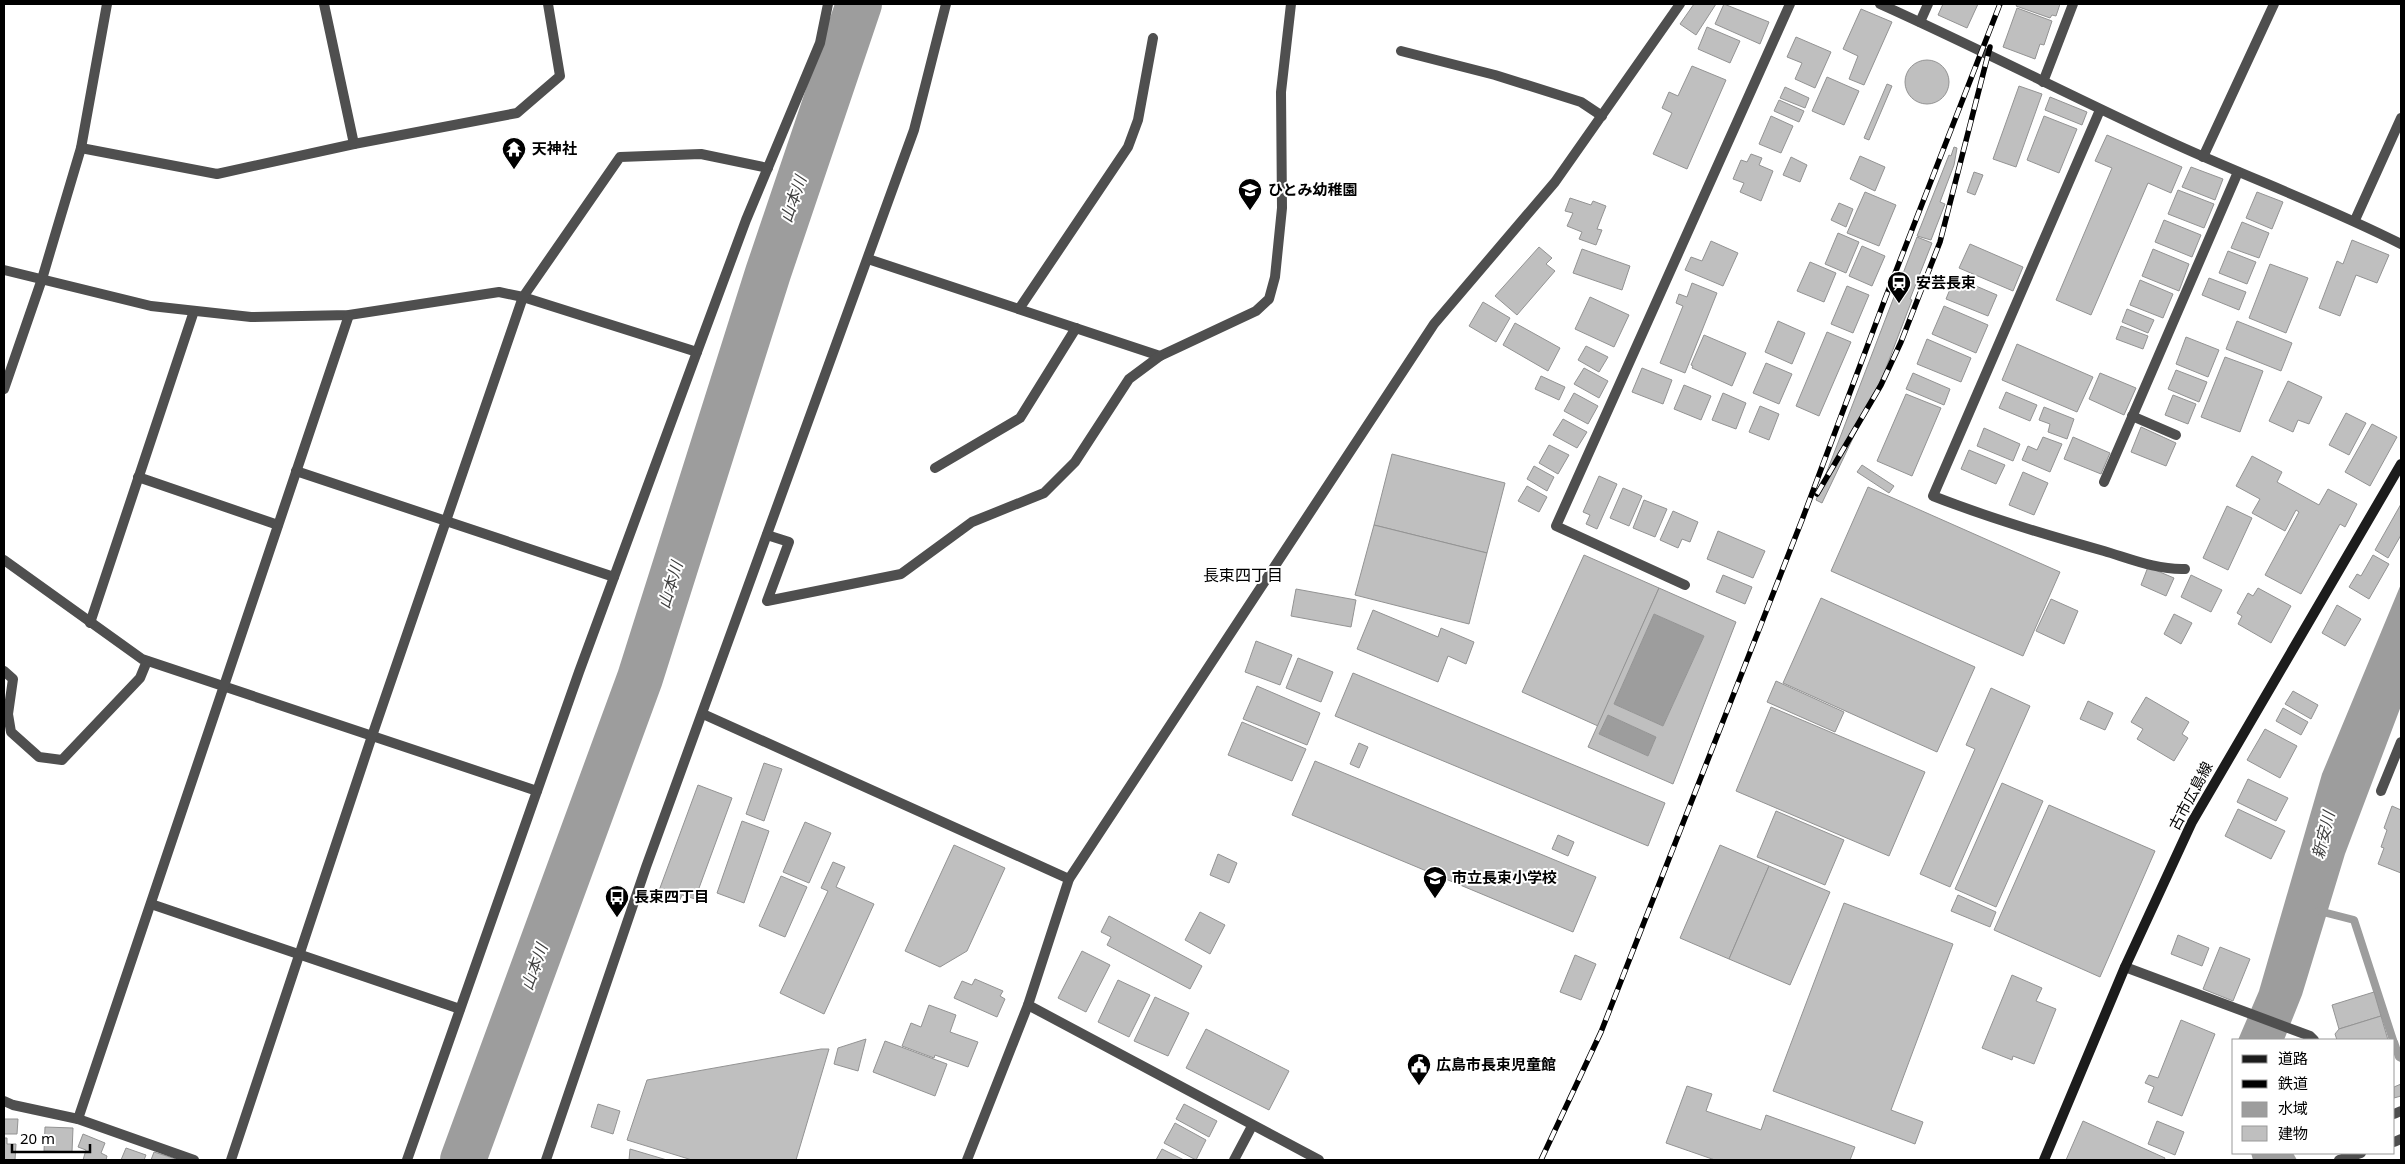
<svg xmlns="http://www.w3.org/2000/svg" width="2405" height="1164" font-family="'Noto Sans','Noto Sans JP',sans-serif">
	<rect width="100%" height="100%" fill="#fff"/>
	<g fill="#9d9d9d">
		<path d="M2401 584V706L2345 854 2302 995 2284 1040H2238L2259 991 2322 774Z"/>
		<path d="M1654 614 1704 636 1663 726 1614 704Z"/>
		<path d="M1608 715 1656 737 1648 756 1599 734Z"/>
		<path d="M2251 1153H2293L2297 1160H2253Z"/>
	</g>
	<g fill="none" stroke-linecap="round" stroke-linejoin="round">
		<g stroke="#9d9d9d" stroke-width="8">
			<path d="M2319 911 2354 920 2393 1040"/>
			<path d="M2394 1042 2399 1057 2401 1058"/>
		</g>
		<path stroke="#9d9d9d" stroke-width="46" d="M463 1160 640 678 768 273 859 4"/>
	</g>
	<g fill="#bfbfbf" stroke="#939393" fill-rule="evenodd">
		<path d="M1694 4H1716L1696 35 1680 24Z"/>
		<path d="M1724 4 1769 22 1760 44 1715 24Z"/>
		<path d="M1943 4H1978L1967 28 1938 15Z"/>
		<path d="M2017 4H2060L2056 16 2052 15 2050 18 2016 6Z"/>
		<path d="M2017 8 2052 21 2044 45 2040 44 2035 59 2003 47Z"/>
		<path d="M1861 9 1892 22 1864 85 1849 79 1858 56 1843 49Z"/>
		<path d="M1707 27 1740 41 1730 63 1698 49Z"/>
		<path d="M1796 37 1831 52 1815 88 1795 79 1802 63 1787 57Z"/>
		<circle cx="1927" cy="82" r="22"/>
		<path d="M1692 66 1726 80 1687 169 1653 154 1672 113 1662 108 1669 92 1678 96Z"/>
		<path d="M1827 77 1859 91 1844 125 1812 111Z"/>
		<path d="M1887 84 1892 86 1869 140 1864 138Z"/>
		<path d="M2019 86 2042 94 2016 167 1993 159Z"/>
		<path d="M1785 87 1809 98 1805 108 1780 98Z"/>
		<path d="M2050 97 2087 112 2082 125 2045 110Z"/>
		<path d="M1779 100 1804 111 1799 122 1774 111Z"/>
		<path d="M1771 116 1793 126 1781 153 1759 144Z"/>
		<path d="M2044 116 2077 129 2059 173 2027 160Z"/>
		<path d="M2107 135 2182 167 2171 193 2148 183 2091 315 2056 300 2112 168 2095 161Z"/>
		<path d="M1954 147 1957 148 1954 165 1940 202 1945 204 1931 240 1917 236 1949 155 1951 156Z"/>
		<path d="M1751 154 1762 158 1759 165 1773 171 1761 201 1740 192 1744 183 1733 179 1741 160 1747 162Z"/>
		<path d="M1860 156 1885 167 1875 191 1850 179Z"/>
		<path d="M1791 157 1807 165 1800 182 1783 175Z"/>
		<path d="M2191 167 2223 179 2215 200 2182 187Z"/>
		<path d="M1974 172 1983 175 1975 195 1967 192Z"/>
		<path d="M2178 190 2214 204 2204 228 2168 214Z"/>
		<path d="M1865 192 1896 205 1879 246 1847 233Z"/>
		<path d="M2257 192 2283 202 2272 229 2246 218Z"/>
		<path d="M1570 198 1591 205 1593 201 1606 206 1597 229 1602 230 1596 245 1579 239 1582 232 1567 226 1573 213 1565 211Z"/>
		<path d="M1839 203 1853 209 1846 227 1831 220Z"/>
		<path d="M2164 220 2201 235 2192 257 2155 242Z"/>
		<path d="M2242 222 2269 233 2259 258 2231 248Z"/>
		<path d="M1838 233 1859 242 1846 273 1825 264Z"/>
		<path d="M1917 237 1932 243 1910 299 1912 300 1884 373 1822 503 1816 500Z"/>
		<path d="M2352 240 2389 255 2377 283 2356 275 2340 316 2319 308 2337 261 2343 264Z"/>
		<path d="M1711 241 1738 253 1723 286 1685 270 1691 257 1702 261Z"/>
		<path d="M1970 244 2023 267 2013 291 1959 268Z"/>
		<path d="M1862 246 1885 256 1872 286 1849 276Z"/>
		<path d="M1539 247 1552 258 1546 264 1555 271 1517 315 1495 296Z"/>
		<path d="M1582 249 1630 266 1622 290 1573 273Z"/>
		<path d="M2153 249 2189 264 2179 291 2142 276Z"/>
		<path d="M2228 251 2256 262 2247 284 2219 273Z"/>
		<path d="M1810 262 1836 273 1824 302 1797 291Z"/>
		<path d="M2270 264 2308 278 2286 333 2249 318Z"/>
		<path d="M1955 277 1997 295 1988 316 1946 299Z"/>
		<path d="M2209 278 2246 292 2239 310 2202 295Z"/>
		<path d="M2140 280 2173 294 2163 318 2130 305Z"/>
		<path d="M1692 283 1717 293 1685 373 1660 363 1683 306 1676 303 1679 294 1687 297Z"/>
		<path d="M1847 286 1869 295 1853 333 1831 324Z"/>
		<path d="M1590 297 1629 315 1614 347 1575 329Z"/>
		<path d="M1483 302 1510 318 1496 342 1469 326Z"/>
		<path d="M1944 306 1988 325 1976 353 1932 334Z"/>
		<path d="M2127 309 2154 320 2148 333 2122 322Z"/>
		<path d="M1778 321 1805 333 1792 364 1765 352Z"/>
		<path d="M2237 321 2292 343 2281 371 2226 349Z"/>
		<path d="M1515 323 1560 348 1548 371 1503 345Z"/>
		<path d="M2121 326 2148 336 2143 349 2116 339Z"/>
		<path d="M1827 332 1851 342 1819 416 1796 406Z"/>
		<path d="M1704 335 1746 353 1732 386 1692 368 1693 366 1691 365Z"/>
		<path d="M2186 337 2219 350 2208 377 2176 364Z"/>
		<path d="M1927 339 1971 358 1961 382 1917 364Z"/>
		<path d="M2017 344 2093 377 2077 412 2002 380Z"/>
		<path d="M1586 346 1608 357 1599 372 1578 360Z"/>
		<path d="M2225 357 2263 371 2240 432 2201 417Z"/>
		<path d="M1766 363 1792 374 1779 404 1753 393Z"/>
		<path d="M1584 368 1608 381 1599 398 1574 384Z"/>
		<path d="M1642 368 1672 380 1663 404 1632 392Z"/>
		<path d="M2176 370 2207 382 2199 402 2168 389Z"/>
		<path d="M1913 373 1950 389 1944 405 1906 389Z"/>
		<path d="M2100 373 2136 388 2124 415 2089 399Z"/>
		<path d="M1541 376 1565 387 1559 400 1535 389Z"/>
		<path d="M2288 381 2322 397 2309 424 2298 420 2293 432 2269 421Z"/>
		<path d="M1684 385 1711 396 1701 420 1674 409Z"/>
		<path d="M2006 392 2037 405 2030 421 1999 408Z"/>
		<path d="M1574 393 1598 406 1588 424 1564 411Z"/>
		<path d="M1723 393 1746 403 1736 429 1712 420Z"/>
		<path d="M1906 394 1941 408 1912 476 1877 461Z"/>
		<path d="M2173 395 2196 404 2188 424 2165 415Z"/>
		<path d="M1760 406 1779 414 1769 440 1749 432Z"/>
		<path d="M2044 407 2074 419 2067 439 2048 432 2050 424 2039 420Z"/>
		<path d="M2346 413 2366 423 2349 455 2329 445Z"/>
		<path d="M1563 419 1587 432 1577 448 1553 435Z"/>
		<path d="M2372 424 2397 437 2370 486 2345 472Z"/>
		<path d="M2141 427 2176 443 2166 466 2131 452Z"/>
		<path d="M1984 428 2020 444 2013 461 1977 446Z"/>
		<path d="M2043 437 2062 444 2050 472 2022 460 2028 446 2037 450Z"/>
		<path d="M2073 437 2110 453 2101 474 2064 459Z"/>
		<path d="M1549 445 1569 455 1558 474 1539 463Z"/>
		<path d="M1969 450 2005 465 1996 484 1961 469Z"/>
		<path d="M1392 454 1505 483 1487 553 1374 525Z"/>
		<path d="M2252 456 2282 472 2277 482 2319 505 2328 489 2357 504 2345 527 2340 524 2301 594 2265 575 2299 512 2296 510 2285 531 2252 513 2260 499 2236 486Z"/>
		<path d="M1862 465 1894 486 1889 493 1857 472Z"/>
		<path d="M1534 466 1554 477 1547 491 1527 479Z"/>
		<path d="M2023 472 2048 483 2034 515 2009 505Z"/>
		<path d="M1599 476 1617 484 1597 529 1586 524 1590 515 1583 512Z"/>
		<path d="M1527 486 1547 497 1539 512 1518 501Z"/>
		<path d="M1868 487 2060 572 2023 656 1831 571Z"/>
		<path d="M1623 488 1642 496 1629 526 1610 518Z"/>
		<path d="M1644 500 1667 509 1655 537 1633 528Z"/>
		<path d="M2401 504V535L2388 558 2375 550Z"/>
		<path d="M2227 506 2252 518 2228 570 2203 558Z"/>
		<path d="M1673 511 1698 522 1690 542 1682 539 1678 548 1660 540Z"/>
		<path d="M1374 525 1487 553 1469 624 1355 595Z"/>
		<path d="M1718 531 1765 551 1753 578 1707 559Z"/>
		<path d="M1584 555 1659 588 1598 726 1522 692Z"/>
		<path d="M2373 555 2389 564 2369 599 2349 587 2357 574 2361 576Z"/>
		<path d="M2148 567 2174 578 2166 596 2141 585Z"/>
		<path d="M1723 575 1752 587 1745 604 1716 592Z"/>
		<path d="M2191 575 2222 590 2211 612 2181 597Z"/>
		<path d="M1659 588 1736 622 1673 784 1588 747ZM1654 614 1704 636 1663 726 1614 704ZM1608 715 1656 737 1648 756 1599 734Z"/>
		<path d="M2258 588 2291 606 2271 643 2238 624 2242 616 2237 613 2248 593 2253 596Z"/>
		<path d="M1296 589 1356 600 1351 627 1291 616Z"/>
		<path d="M1821 598 1975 667 1937 752 1783 683Z"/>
		<path d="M2051 599 2078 611 2064 644 2036 631Z"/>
		<path d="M2337 605 2361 619 2345 646 2322 633Z"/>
		<path d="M1373 610 1438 637 1441 628 1474 642 1466 664 1448 656 1438 682 1357 649Z"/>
		<path d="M2174 614 2192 623 2181 644 2164 634Z"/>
		<path d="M1256 641 1292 655 1280 685 1245 672Z"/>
		<path d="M1298 658 1333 672 1321 702 1286 688Z"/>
		<path d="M1353 673 1665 803 1648 846 1335 716Z"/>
		<path d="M1776 681 1844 712 1835 732 1767 702Z"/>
		<path d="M1257 686 1320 713 1307 745 1243 719Z"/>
		<path d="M1991 688 2030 706 1950 887 1920 874 1975 749 1966 745Z"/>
		<path d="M2293 691 2318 705 2311 719 2285 704Z"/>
		<path d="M2146 697 2189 722 2182 734 2188 738 2174 761 2137 739 2143 729 2131 722Z"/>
		<path d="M2088 701 2113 713 2105 730 2080 719Z"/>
		<path d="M1771 707 1925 772 1889 856 1736 791Z"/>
		<path d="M2283 708 2308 722 2301 735 2276 721Z"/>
		<path d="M1242 722 1306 749 1292 781 1228 755Z"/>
		<path d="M2265 729 2297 746 2280 778 2247 760Z"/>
		<path d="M1359 743 1368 747 1359 768 1350 764Z"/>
		<path d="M1315 761 1596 877 1573 932 1292 815Z"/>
		<path d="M764 763 782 769 764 821 746 814Z"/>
		<path d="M2248 779 2288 798 2276 821 2237 802Z"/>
		<path d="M2002 783 2043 801 1996 907 1955 889Z"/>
		<path d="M698 785 732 798 695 899 682 895 678 904 657 896Z"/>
		<path d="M2049 805 2155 851 2100 977 1994 930Z"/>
		<path d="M2392 806 2401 810V873L2378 864 2384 848 2381 847 2387 830 2384 828Z"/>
		<path d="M2238 809 2285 831 2271 859 2225 836Z"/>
		<path d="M1776 811 1844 840 1825 885 1757 857Z"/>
		<path d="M742 821 769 831 744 903 717 893Z"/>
		<path d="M805 822 831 833 809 883 783 872Z"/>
		<path d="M1558 835 1574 842 1568 856 1552 849Z"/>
		<path d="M954 845 1005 868 967 951 940 967 905 951Z"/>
		<path d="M1720 845 1769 866 1729 959 1680 938Z"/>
		<path d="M1218 854 1237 863 1229 883 1210 875Z"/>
		<path d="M833 862 845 867 836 887 874 904 824 1014 780 993 828 891 821 888Z"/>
		<path d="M1769 866 1830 892 1790 985 1729 959Z"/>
		<path d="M781 876 807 887 785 937 759 926Z"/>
		<path d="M1958 895 1996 912 1990 927 1951 911Z"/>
		<path d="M1844 903 1953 944 1891 1110 1923 1122 1915 1144 1773 1091Z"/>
		<path d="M1200 912 1225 925 1210 954 1185 940Z"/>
		<path d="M1109 916 1202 966 1190 989 1107 945 1111 937 1101 932Z"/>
		<path d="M2178 935 2209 948 2202 966 2171 954Z"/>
		<path d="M2220 947 2250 959 2233 1001 2203 989Z"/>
		<path d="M1082 951 1110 965 1086 1012 1058 998Z"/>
		<path d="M1575 955 1596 964 1581 1000 1560 992Z"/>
		<path d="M2012 975 2042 988 2036 1001 2056 1009 2034 1064 2013 1056 2012 1060 1982 1048Z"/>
		<path d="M975 979 1003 991 1000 996 1005 999 997 1017 954 998 962 981 972 985Z"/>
		<path d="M1118 980 1150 995 1129 1037 1098 1022Z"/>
		<path d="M2374 992 2381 1016 2339 1029 2332 1005Z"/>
		<path d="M1155 997 1189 1013 1168 1056 1134 1041Z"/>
		<path d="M929 1005 956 1015 950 1032 978 1042 968 1067 935 1055 934 1058 902 1046 911 1023 921 1027Z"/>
		<path d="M2381 1016 2388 1040H2337L2335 1034 2339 1029Z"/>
		<path d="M2181 1020 2215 1034 2182 1116 2148 1102 2154 1087 2145 1083 2149 1075 2158 1078Z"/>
		<path d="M1206 1029 1289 1071 1269 1110 1186 1068Z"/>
		<path d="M866 1039 858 1071 834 1064 838 1048Z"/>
		<path d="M885 1041 947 1064 935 1096 873 1072Z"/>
		<path d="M821 1049H829L796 1160H692L627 1140 647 1080Z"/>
		<path d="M2401 1084V1096L2394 1098V1087Z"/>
		<path d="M1687 1086 1712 1094 1706 1111 1761 1130 1766 1115 1855 1147 1850 1160H1715L1666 1143Z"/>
		<path d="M598 1104 620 1111 613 1134 591 1127Z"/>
		<path d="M1184 1104 1217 1121 1209 1137 1176 1119Z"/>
		<path d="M4 1119H18L17 1134H4Z"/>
		<path d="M2083 1121 2165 1158 2164 1160H2066Z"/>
		<path d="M2157 1121 2184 1132 2175 1155 2148 1144Z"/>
		<path d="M1175 1123 1206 1140 1196 1160 1164 1143Z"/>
		<path d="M45 1127 73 1128 72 1152 44 1151Z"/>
		<path d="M83 1134 105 1143 101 1153 107 1156 106 1160H83L86 1150 78 1147Z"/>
		<path d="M4 1138H7V1144H16L15 1160H4Z"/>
		<path d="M126 1148 146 1155 144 1160H121Z"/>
		<path d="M630 1149 667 1160H629Z"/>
		<path d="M1162 1149 1184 1160H1156Z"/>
		<path d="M154 1152 179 1160H151Z"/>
	</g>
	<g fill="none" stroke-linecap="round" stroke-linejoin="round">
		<g stroke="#4f4f4f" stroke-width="10">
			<path d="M2394 1142 2401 1139"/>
			<path d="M2339 1160 2361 1153"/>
		</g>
		<g stroke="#4f4f4f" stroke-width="10">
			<path d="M324 4 354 144"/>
			<path d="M1880 4C1980 49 2077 99 2177 145 2252 179 2328 207 2401 244"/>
			<path d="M1920 22 1928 4"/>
			<path d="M1401 51 1495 75 1581 102 1602 116"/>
			<path d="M2043 82 2073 4"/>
			<path d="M2100 110 1933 496C1989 518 2046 535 2104 551 2131 559 2157 570 2185 569"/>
			<path d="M81 148 217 174 354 144 517 113 560 76 548 4"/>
			<path d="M2203 157 2274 4"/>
			<path d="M2355 220 2401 118"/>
			<path d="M868 259 1160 356"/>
			<path d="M4 270 151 306 251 317 349 315 499 292 523 297 697 352"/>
			<path d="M1019 309 1128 147 1138 120 1153 38"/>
			<path d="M4 389 42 279 81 148 107 4"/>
			<path d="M2132 416 2176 435"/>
			<path d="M935 468 1020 418 1076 328"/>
			<path d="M296 471 614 577"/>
			<path d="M138 477 278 525"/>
			<path d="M2104 482 2238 172"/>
			<path d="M767 535 789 542 767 601 901 574 972 522 1044 493 1075 462 1129 379 1160 356 1256 311 1269 299 1275 277 1282 208 1281 92 1291 4"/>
			<path d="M4 560 142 659 537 791"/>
			<path d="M1685 585 1556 526 1790 4"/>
			<path d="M90 623 194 311"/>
			<path d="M4 671 13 679 8 714 11 732 39 757 62 760 140 678 147 661"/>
			<path d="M703 714 1069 879"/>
			<path d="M2381 791 2401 742"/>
			<path d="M151 904 460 1009"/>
			<path d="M2125 967 2310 1036 2314 1040"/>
			<path d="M1028 1005 1319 1160"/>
			<path d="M4 1101 13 1105 78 1119 194 1160"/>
			<path d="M2394 1114 2401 1111"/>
			<path d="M78 1119 349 315"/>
			<path d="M231 1160 372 736 523 297 620 157 701 154 768 168"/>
			<path d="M407 1160 579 672 697 352 746 220 820 43 828 4"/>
			<path d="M546 1160 646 867 914 130 946 4"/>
			<path d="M967 1160 1028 1005 1069 879 1434 324 1555 182 1680 4"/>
			<path d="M1234 1160 1252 1126"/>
		</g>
		<path stroke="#1c1c1c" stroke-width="10" d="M2044 1160 2125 967 2192 822 2401 464"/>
		<g stroke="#000" stroke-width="5.5">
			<g id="rail">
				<path d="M1817 494 1881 385 1901 342 1940 242 1990 47"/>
				<path d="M1541 1160 1601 1032 1802 520 1885 299 2000 4"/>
			</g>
		</g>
		<use href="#rail" stroke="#fff" stroke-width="4" stroke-dasharray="11" stroke-linecap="butt"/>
	</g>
	<defs>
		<g id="temple-pin" transform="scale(1.25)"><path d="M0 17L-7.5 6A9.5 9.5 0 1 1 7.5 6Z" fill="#000" stroke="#fff"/><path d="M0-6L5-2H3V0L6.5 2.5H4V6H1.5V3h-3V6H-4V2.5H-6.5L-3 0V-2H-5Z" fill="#fff"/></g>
		<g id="school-pin" transform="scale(1.25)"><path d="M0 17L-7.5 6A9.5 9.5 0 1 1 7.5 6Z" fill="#000" stroke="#fff"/><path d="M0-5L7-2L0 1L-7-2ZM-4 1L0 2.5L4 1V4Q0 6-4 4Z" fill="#fff"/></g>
		<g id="station-pin" transform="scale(1.25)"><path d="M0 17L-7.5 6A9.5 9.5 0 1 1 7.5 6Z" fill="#000" stroke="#fff"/><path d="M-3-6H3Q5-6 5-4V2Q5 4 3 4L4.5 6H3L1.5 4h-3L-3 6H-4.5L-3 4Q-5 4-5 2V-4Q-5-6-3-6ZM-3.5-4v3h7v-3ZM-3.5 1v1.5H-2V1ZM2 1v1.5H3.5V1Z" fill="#fff"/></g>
		<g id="bus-pin" transform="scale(1.25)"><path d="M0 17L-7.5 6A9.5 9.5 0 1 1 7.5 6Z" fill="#000" stroke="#fff"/><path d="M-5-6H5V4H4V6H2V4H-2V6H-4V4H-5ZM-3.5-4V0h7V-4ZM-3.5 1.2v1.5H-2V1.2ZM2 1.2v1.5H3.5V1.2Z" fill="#fff"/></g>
		<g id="civic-pin" transform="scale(1.25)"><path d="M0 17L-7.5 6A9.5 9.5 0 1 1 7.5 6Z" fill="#000" stroke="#fff"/><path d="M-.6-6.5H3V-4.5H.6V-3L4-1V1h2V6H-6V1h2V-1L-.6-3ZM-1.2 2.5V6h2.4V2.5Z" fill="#fff"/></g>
	</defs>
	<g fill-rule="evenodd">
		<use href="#temple-pin" x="514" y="149"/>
		<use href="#school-pin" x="1250" y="190"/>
		<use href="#station-pin" x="1899" y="283"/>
		<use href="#school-pin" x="1435" y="878"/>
		<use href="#bus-pin" x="617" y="897"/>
		<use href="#civic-pin" x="1419" y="1065"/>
	</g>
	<g text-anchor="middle" stroke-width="4" stroke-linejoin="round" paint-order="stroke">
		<g font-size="15" font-weight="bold" fill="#000" stroke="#fff" text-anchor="start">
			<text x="532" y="154">天神社</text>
			<text x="1268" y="195">ひとみ幼稚園</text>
			<text x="1916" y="288">安芸長束</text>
			<text x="1452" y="883">市立長束小学校</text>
			<text x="634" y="902">長束四丁目</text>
			<text x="1436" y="1070">広島市長束児童館</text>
		</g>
		<g font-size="15" fill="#000" stroke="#fff">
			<text transform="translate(2191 796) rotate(-62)" y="5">古市広島線</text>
		</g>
		<g font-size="16" font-style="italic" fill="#3e3e3e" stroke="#fff">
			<text transform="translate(793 199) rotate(-71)" y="6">山本川</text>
			<text transform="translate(670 585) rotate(-73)" y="6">山本川</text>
			<text transform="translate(2323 835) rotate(-76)" y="6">新安川</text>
			<text transform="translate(534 967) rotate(-70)" y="6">山本川</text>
		</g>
		<g font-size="16" fill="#000" stroke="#fff">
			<text x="1243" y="581">長束四丁目</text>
		</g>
	</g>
	<rect width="2405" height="1164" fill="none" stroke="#000000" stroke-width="10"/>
	<rect x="2232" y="1039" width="162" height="115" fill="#ffffff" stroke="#999999"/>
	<rect x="2242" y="1055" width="25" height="8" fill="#1c1c1c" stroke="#999999"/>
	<text x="2278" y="1064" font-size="15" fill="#000000">道路</text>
	<rect x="2242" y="1080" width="25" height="8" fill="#000000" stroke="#999999"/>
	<text x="2278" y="1089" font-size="15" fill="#000000">鉄道</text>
	<rect x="2242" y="1102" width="25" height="15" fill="#9d9d9d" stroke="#999999"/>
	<text x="2278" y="1114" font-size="15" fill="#000000">水域</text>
	<rect x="2242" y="1126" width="25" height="15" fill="#bfbfbf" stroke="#999999"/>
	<text x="2278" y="1139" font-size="15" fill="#000000">建物</text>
	<path d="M12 1144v8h78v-8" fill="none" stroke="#000000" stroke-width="2.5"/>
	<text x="20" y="1144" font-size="15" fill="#000000" stroke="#ffffff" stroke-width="4" paint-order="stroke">20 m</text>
</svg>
